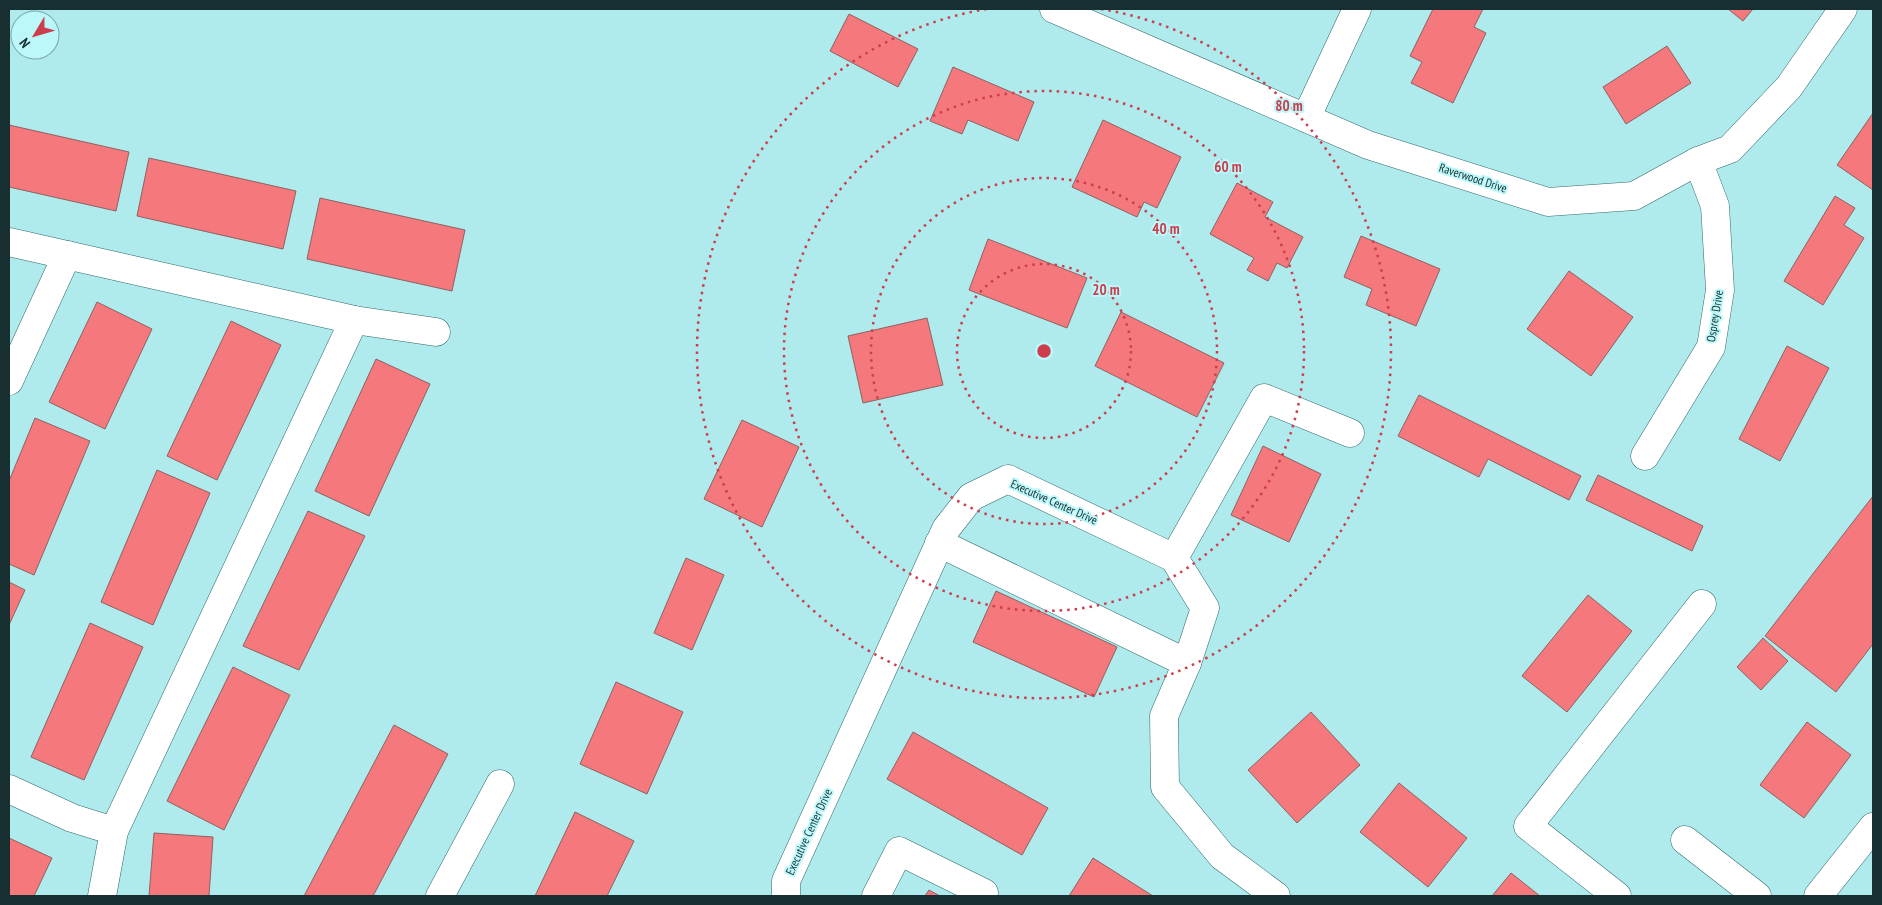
<svg xmlns="http://www.w3.org/2000/svg" width="1882" height="905" font-family="'PT Sans Narrow',sans-serif">
	<rect width="100%" height="100%" fill="#afeaec"/>
	<g fill="#f5787c" stroke="#8f6161">
		<path d="M1433 9H1483L1474 27 1486 33 1453 103 1411 83 1422 62 1410 56Z"/>
		<path d="M1728 9H1753L1743 21Z"/>
		<path d="M849 14 918 49 898 87 830 51Z"/>
		<path d="M1667 46 1691 83 1626 124 1603 87Z"/>
		<path d="M953 67 1034 102 1018 141 968 120 962 134 930 121Z"/>
		<path d="M1873 113V190L1837 165Z"/>
		<path d="M1103 120 1181 157 1157 208 1144 202 1137 217 1072 187Z"/>
		<path d="M9 125 129 152 116 211 9 187Z"/>
		<path d="M149 158 296 191 283 249 137 216Z"/>
		<path d="M1237 183 1273 202 1265 217 1303 237 1287 268 1277 263 1268 281 1247 270 1254 258 1210 234Z"/>
		<path d="M1835 196 1855 208 1844 225 1864 238 1823 305 1784 281Z"/>
		<path d="M320 198 465 230 452 291 307 259Z"/>
		<path d="M1361 236 1440 269 1416 326 1366 305 1372 289 1344 277Z"/>
		<path d="M988 239 1087 278 1067 328 969 290Z"/>
		<path d="M1569 271 1633 317 1591 376 1527 329Z"/>
		<path d="M97 302 152 329 105 429 49 402Z"/>
		<path d="M1121 312 1224 363 1197 417 1095 366Z"/>
		<path d="M927 318 943 385 863 403 848 336Z"/>
		<path d="M231 321 281 345 217 480 167 456Z"/>
		<path d="M1787 346 1829 368 1780 461 1739 439Z"/>
		<path d="M376 359 430 384 369 516 315 491Z"/>
		<path d="M1419 395 1581 476 1569 500 1488 459 1479 477 1398 436Z"/>
		<path d="M35 418 90 441 34 575 9 564V481Z"/>
		<path d="M742 420 799 447 762 527 704 499Z"/>
		<path d="M1263 446 1321 474 1289 542 1231 515Z"/>
		<path d="M157 470 210 493 153 625 101 602Z"/>
		<path d="M1598 475 1703 526 1692 551 1586 500Z"/>
		<path d="M1873 496V644L1836 692 1765 636Z"/>
		<path d="M308 511 365 536 299 670 243 646Z"/>
		<path d="M686 558 724 575 692 650 654 633Z"/>
		<path d="M9 582 25 590 9 625Z"/>
		<path d="M996 591 1117 647 1094 697 973 642Z"/>
		<path d="M1588 595 1632 631 1567 712 1522 676Z"/>
		<path d="M90 623 143 647 84 780 31 757Z"/>
		<path d="M1763 638 1788 661 1761 690 1737 667Z"/>
		<path d="M233 667 290 695 224 830 167 801Z"/>
		<path d="M616 682 683 712 647 794 580 764Z"/>
		<path d="M1311 712 1360 765 1297 823 1248 770Z"/>
		<path d="M1807 722 1851 755 1804 818 1760 785Z"/>
		<path d="M394 725 448 754 373 896H304Z"/>
		<path d="M913 732 1048 808 1022 855 887 779Z"/>
		<path d="M1399 783 1467 838 1428 887 1360 832Z"/>
		<path d="M575 812 634 841 607 896H535Z"/>
		<path d="M154 833 213 837 209 896H149Z"/>
		<path d="M9 838 52 858 34 896H9Z"/>
		<path d="M1093 858 1153 896H1069Z"/>
		<path d="M1511 873 1540 896H1492Z"/>
		<path d="M929 890 940 896H925Z"/>
	</g>
	<g fill="none" stroke-linecap="round" stroke-linejoin="round">
		<g stroke="#31696c" stroke-width="29">
			<g id="minor">
				<path d="M1054 9 1368 145 1548 202 1634 196 1698 161 1730 149 1789 87 1843 9"/>
				<path d="M1306 118 1357 9"/>
				<path d="M9 242 354 320 436 332"/>
				<path d="M9 381 67 255"/>
				<path d="M1645 456 1711 347 1720 290 1715 206 1698 161"/>
				<path d="M939 543 1187 663"/>
				<path d="M1174 558 1264 398 1350 433"/>
				<path d="M9 789 72 818 114 831"/>
				<path d="M1685 840 1757 896"/>
				<path d="M102 896 114 831 354 320"/>
				<path d="M440 896 500 784"/>
				<path d="M786 896V881L946 529 971 497 1008 479 1174 558 1205 608 1187 663 1164 716 1165 787 1222 856 1276 896"/>
				<path d="M876 896 899 851 984 893"/>
				<path d="M1617 896 1528 826 1702 604"/>
				<path d="M1818 896 1873 827"/>
			</g>
		</g>
		<use href="#minor" stroke="#fff" stroke-width="28"/>
	</g>
	<g fill="none" stroke="#cd3d4b" stroke-width="2.5" stroke-dasharray="2.5 5">
		<circle cx="1044" cy="351" r="87"/>
		<circle cx="1044" cy="351" r="173"/>
		<circle cx="1044" cy="351" r="260"/>
		<path d="M1101 9A347 347 0 1 1 987 9"/>
	</g>
	<g text-anchor="middle" stroke-width="4" stroke-linejoin="round" paint-order="stroke">
		<g font-size="12" fill="#172f30" stroke="#bcf7fa">
			<text transform="translate(1473 178) rotate(18)" y="4">Raverwood Drive</text>
			<text transform="translate(1715 316) rotate(-81)" y="4">Osprey Drive</text>
			<text transform="translate(1054 502) rotate(24)" y="4">Executive Center Drive</text>
			<text transform="translate(809 832) rotate(-65)" y="4">Executive Center Drive</text>
		</g>
	</g>
	<circle cx="1044" cy="351" r="8" fill="#cd3d4b" stroke="#bcf7fa" stroke-width="2.5"/>
	<g font-size="15" text-anchor="middle" font-weight="bold" fill="#cd3d4b" stroke="#bcf7fa" stroke-width="4" stroke-linejoin="round" paint-order="stroke">
		<text x="1289" y="111">80 m</text>
		<text x="1228" y="172">60 m</text>
		<text x="1166" y="234">40 m</text>
		<text x="1106" y="295">20 m</text>
	</g>
	<rect width="1882" height="905" fill="none" stroke="#172f30" stroke-width="20"/>
	<g transform="translate(35 35) rotate(232)"><circle r="24" fill="#bcf7fa" stroke="#7aa7a9"/>
	<path d="M0-4L9 19L0 12L-9 19Z" fill="#cd3d4b"/>
	<text y="-8" font-size="14" font-weight="bold" text-anchor="middle" fill="#172f30">N</text>
	</g>
</svg>
